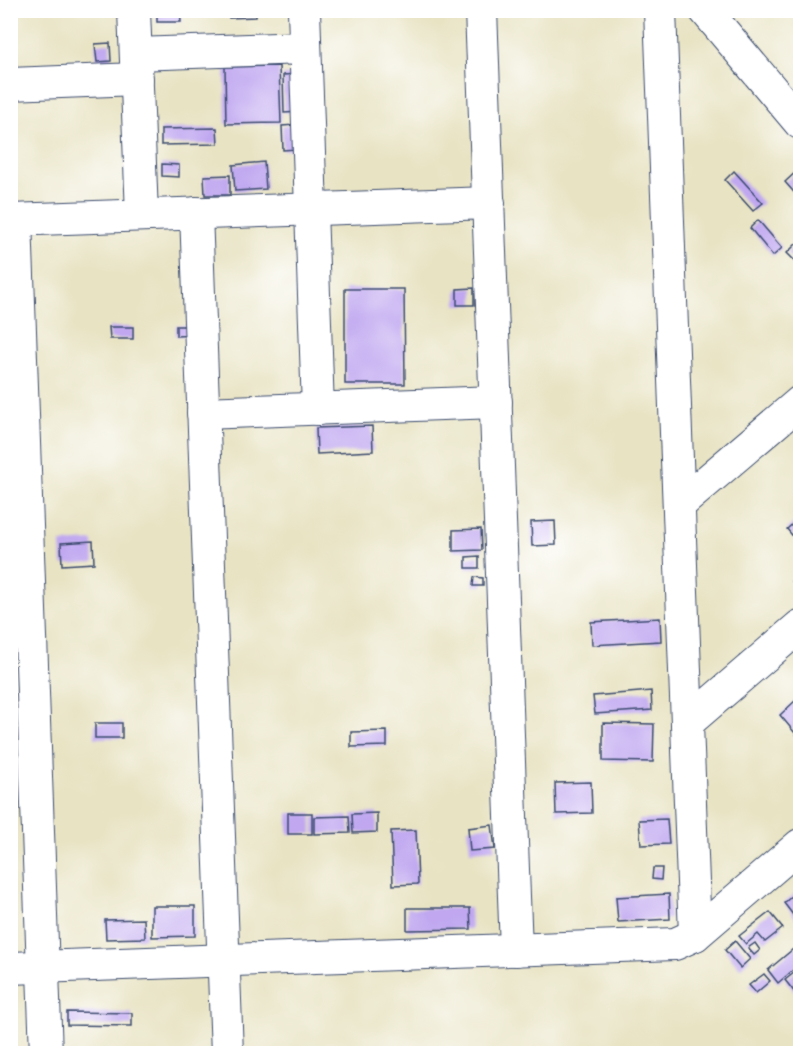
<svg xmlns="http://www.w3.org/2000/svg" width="811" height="1064" font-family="Itim,sans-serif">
	<rect width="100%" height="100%" fill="#fff"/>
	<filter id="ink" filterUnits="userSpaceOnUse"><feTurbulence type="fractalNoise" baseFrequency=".0167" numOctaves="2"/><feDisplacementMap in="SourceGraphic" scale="12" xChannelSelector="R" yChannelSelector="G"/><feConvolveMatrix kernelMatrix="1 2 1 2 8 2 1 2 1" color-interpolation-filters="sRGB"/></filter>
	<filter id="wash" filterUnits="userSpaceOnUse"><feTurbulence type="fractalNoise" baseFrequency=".008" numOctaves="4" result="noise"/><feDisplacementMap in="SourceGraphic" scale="24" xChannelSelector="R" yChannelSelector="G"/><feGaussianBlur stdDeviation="1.35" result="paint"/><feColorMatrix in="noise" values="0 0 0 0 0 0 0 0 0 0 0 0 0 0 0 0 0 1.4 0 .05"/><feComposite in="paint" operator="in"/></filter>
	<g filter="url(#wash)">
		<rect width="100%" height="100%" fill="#e8e3c3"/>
		<g id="blocks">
			<g fill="#c0a7f0">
				<path d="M157 10H180L181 22H157Z"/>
				<path d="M229 10H256V17L229 18Z"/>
				<path d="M110 43 111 61 97 62 95 44Z"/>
				<path d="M279 66 281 123 226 124 225 67Z"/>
				<path d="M298 74 299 112 284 113 283 75Z"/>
				<path d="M295 125 296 149 283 150 282 126Z"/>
				<path d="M217 128 218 144 161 145V129Z"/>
				<path d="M264 162 266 189 235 191 233 165Z"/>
				<path d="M162 164 179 165V177L162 176Z"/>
				<path d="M800 168V199L785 182Z"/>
				<path d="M734 171 763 203 753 211 725 180Z"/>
				<path d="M230 175V195H205L204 176Z"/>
				<path d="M758 220 782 248 773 256 750 228Z"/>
				<path d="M800 240V266L787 253Z"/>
				<path d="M474 288V305H457V289Z"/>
				<path d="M345 289H404L405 384H345Z"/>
				<path d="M176 326H198V335L176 336Z"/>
				<path d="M109 327H133V339H110Z"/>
				<path d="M372 426 373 451 317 454 316 428Z"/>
				<path d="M800 517V545L787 529Z"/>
				<path d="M555 521 556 545 532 546 531 522Z"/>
				<path d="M481 529 482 550 453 551V530Z"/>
				<path d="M93 541 94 563 62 565 61 543Z"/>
				<path d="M479 556V568H466V557Z"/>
				<path d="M800 573V589L792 581Z"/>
				<path d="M474 577 483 578V586H473Z"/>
				<path d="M660 618 661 641 592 645 591 622Z"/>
				<path d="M651 691 652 710 595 714 593 696Z"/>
				<path d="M796 700 800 705V739L780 715Z"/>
				<rect x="95" y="723" width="27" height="15"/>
				<path d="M603 723 654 724 653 762 603 761Z"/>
				<path d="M387 731V746L351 747V732Z"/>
				<path d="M591 782 592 813 556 814 555 783Z"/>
				<rect x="288" y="813" width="24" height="21"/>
				<path d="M377 813V832L353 833 352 814Z"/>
				<path d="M349 816 350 833 314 834V817Z"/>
				<path d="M667 819 669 844 641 845 639 820Z"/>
				<path d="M492 825 495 849 470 851 468 828Z"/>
				<path d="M416 830 418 884 393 885 391 831Z"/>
				<path d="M653 868H662L661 880 652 879Z"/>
				<path d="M800 889V924L784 903Z"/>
				<path d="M669 894 670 919 618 922 616 897Z"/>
				<path d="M152 906H195V936L152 937Z"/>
				<path d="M407 908H470L471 929 407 930Z"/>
				<path d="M770 912 783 928 765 942 758 934 746 944 739 936Z"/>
				<path d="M144 919 145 938 106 939 105 920Z"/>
				<path d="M735 941 750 959 740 968 725 950Z"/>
				<path d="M755 943 760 950 754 955 748 948Z"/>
				<path d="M798 945 800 949V964L778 983 768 970Z"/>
				<path d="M800 968V999L785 980Z"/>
				<path d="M764 974 770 981 756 993 749 985Z"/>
				<path d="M67 1012 132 1013V1026L67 1025Z"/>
			</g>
		</g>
	</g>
	<g filter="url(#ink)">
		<use href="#blocks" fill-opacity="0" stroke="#3a4a6d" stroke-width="1.5"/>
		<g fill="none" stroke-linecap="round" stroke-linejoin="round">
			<g stroke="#3a4a6d" stroke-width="34">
				<g id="minor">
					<path d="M134 10 142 215"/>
					<path d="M304 10 318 409"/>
					<path d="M481 10 516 950"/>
					<path d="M660 10 695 935"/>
					<path d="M705 10 800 123"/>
					<path d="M136 54 305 48"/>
					<path d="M10 84 137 79"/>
					<path d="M196 213 227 1054"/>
					<path d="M10 220 489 203"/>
					<path d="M16 220 46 1054"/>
					<path d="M203 413 496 402"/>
					<path d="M679 505 800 402"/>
					<path d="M687 723 800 626"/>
					<path d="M10 968 675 944 695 935 800 845"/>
				</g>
			</g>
			<use href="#minor" stroke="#fff" stroke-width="32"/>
		</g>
	</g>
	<rect width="811" height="1064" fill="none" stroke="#fff" stroke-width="36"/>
</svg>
